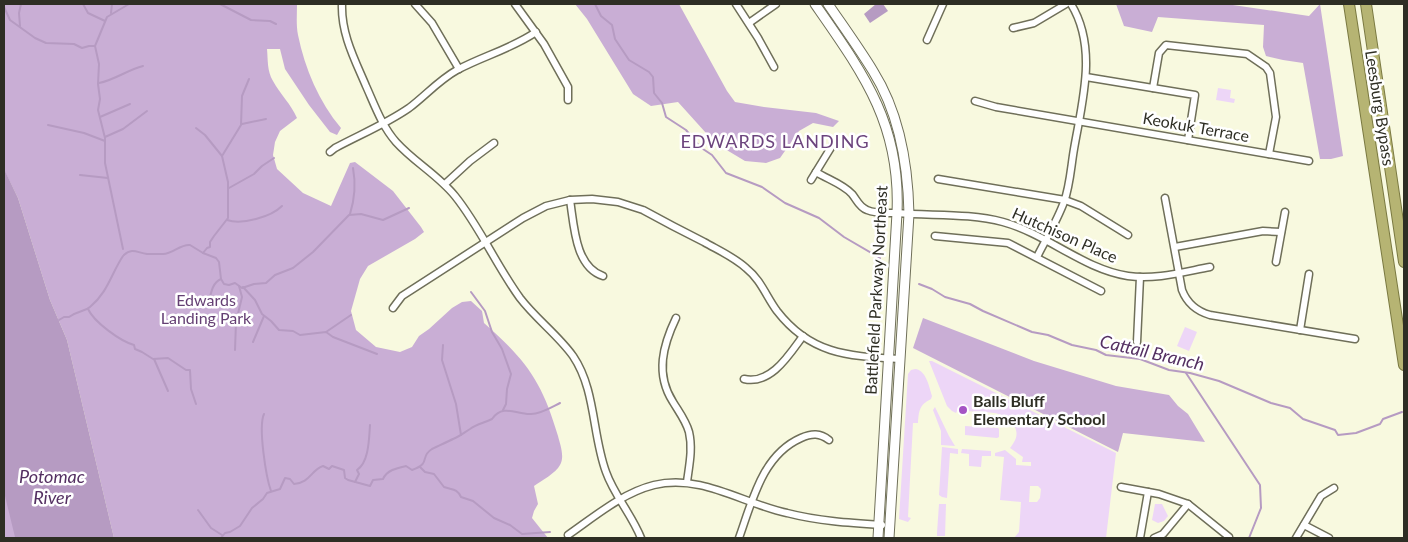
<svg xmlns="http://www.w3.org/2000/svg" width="1408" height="542" font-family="Lato,sans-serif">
	<rect width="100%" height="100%" fill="#f8f9df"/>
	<g fill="#edd6f7" fill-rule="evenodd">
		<path d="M1218 88 1231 90 1230 98 1235 99 1234 103 1216 100Z"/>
		<path d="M1185 327 1197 332 1189 351 1177 346Z"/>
		<path d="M929 361H932L1116 453 1106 538H1014L1019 532 1021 502 1000 500 1004 457 995 456V453L1005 450 1016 459V465L1031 466V456V462H1022L1023 457 1010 448C1014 443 1018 437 1016 430 1011 407 976 413 957 411L956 413 952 411 947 406ZM1030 486H1038L1041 489 1040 498 1037 502H1029Z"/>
		<path d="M915 369C926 370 929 386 932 396L931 399C919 405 919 411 918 423H913L908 517 911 518 908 522 899 519 908 374 911 370Z"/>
		<path d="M935 407 949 436 955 446 941 445V431L933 410Z"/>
		<path d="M965 426 998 428 999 429V437L997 438 965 435Z"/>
		<path d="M942 447 958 449V454L950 453 947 498 942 497 939 495Z"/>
		<path d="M962 449 991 451V456H982L981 467 969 466V454L961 453Z"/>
		<path d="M939 504H946L945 536H937V533Z"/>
		<path d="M1155 504H1162L1168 516 1164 521 1158 523 1152 520Z"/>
	</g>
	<g fill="#c9aed5">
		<path d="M4 4H297C297 14 296 25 298 35 305 69 319 102 341 128L337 135 330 132 309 105 285 69 280 49H267C268 60 267 71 273 81 280 94 291 104 297 118L280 131 275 142 273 155 277 169 303 193 331 206 350 163 355 162 393 191 421 227 424 232 415 239 368 266 360 279 351 311 356 330 376 347 400 352 412 347 419 336 429 329 452 308 462 302 471 301 482 311 484 323C526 360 542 381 558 436 560 444 565 457 560 465 556 473 541 481 534 486L538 504 534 511 532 518 548 538H114L67 340 50 300 18 198 4 170Z"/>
		<path d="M575 4H679L727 91 735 102 764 107 816 113 839 121 833 127 813 123 799 131 780 158 766 163 745 161 715 143 678 102 651 106 633 94 587 19Z"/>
		<path d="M1116 4H1226L1309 16 1320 4 1343 156 1331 159H1320L1303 63 1283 60 1266 56 1263 47 1264 25 1158 17 1152 32 1124 26Z"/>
		<path d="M923 318 1034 361 1116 386 1169 395 1178 406 1188 414 1205 442 1123 433 1118 452 913 348Z"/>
		<path d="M4 490 17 538H4Z"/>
	</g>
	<g fill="#b69bc2">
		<path d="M876 4H883L888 11 870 23 864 14Z"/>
		<path d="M4 169 18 198 50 300 67 340 114 538 15 537 4 492Z"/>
	</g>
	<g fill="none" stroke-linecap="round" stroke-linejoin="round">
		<g stroke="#b69bc2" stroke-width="2">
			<path d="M83 4 88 13 105 21"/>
			<path d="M220 4 251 20 270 21 276 24"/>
			<path d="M595 4 601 16 612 25 615 39 629 60 649 72 653 77 654 93 662 103 666 117 686 130 700 147 712 155 726 173 762 187 785 203 819 218 844 237 880 258"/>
			<path d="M4 7 10 20 35 38 46 43 74 44 82 48 89 46H95"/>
			<path d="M111 13 112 4"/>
			<path d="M20 26 19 13 21 4"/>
			<path d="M99 83C115 80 127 70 143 66"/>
			<path d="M100 117 130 104"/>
			<path d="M242 124 266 119"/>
			<path d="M48 125 84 133 105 141"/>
			<path d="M196 128 205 135 222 156"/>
			<path d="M105 137 123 129 147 111"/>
			<path d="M80 175 108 178"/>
			<path d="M229 188 254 174 262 166 274 158"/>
			<path d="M350 214C355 198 356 184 353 168"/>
			<path d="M227 220C242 225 271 217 282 206"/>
			<path d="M123 249 105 163V138L98 110 100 99 98 84 99 64 95 46 107 17 129 4"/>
			<path d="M203 253 207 248 210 247V242L214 236 228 218V182L222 156 241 125 242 96 249 79"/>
			<path d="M124 255C132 247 138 253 147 254 152 254 159 254 163 254 173 254 180 244 190 245L203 253 216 258 219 262 221 279 224 284 229 285 235 283 242 288 254 284 266 283 275 275 293 268 313 252 349 215 361 214 383 220 409 208"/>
			<path d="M919 284 932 289 945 297 970 304 983 311 1032 332 1048 335 1072 345 1096 350 1106 355 1140 359 1169 370 1190 373 1219 381 1271 403 1290 408 1303 419 1335 430 1338 435 1356 433 1380 424 1383 419 1402 412"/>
			<path d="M243 287 255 300 262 314 271 321 279 330 293 331 300 335 326 332 333 337 377 354"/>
			<path d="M471 292 485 311 492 332 502 349 511 374 507 389 506 404 503 410"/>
			<path d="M209 302C211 293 212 283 221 279"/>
			<path d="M88 309C94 322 120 341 134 345L135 349 142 352 153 359 168 358 186 370H190L191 389 196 404"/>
			<path d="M59 320 64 317H69C77 311 84 312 90 307 108 292 111 274 123 256"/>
			<path d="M326 332 351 315"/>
			<path d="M253 342 264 316"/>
			<path d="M443 345 442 360 456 404 461 435"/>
			<path d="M235 350 236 322 242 297 239 286"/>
			<path d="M154 359 168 391"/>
			<path d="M1186 373 1260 485 1261 508 1249 538"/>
			<path d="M264 414C258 427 266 477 271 491"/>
			<path d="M420 467 425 472 434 474 444 487C452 490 457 488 461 497L473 501 494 518 510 525 522 534 550 532"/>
			<path d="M355 482 359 474 357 470C369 462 369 439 370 425"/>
			<path d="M198 510 211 528 222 535"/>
			<path d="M221 538 225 533 230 532 240 526 252 508 263 499 267 493 280 489 285 478 290 479 294 484C310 483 311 470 323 466L329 469 332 466 344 470 345 478 348 480 370 486 373 480 383 479C387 470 397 468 406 466L412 470C432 463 419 457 432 449 438 446 447 442 453 439 459 437 465 432 470 429 477 424 484 423 492 419 503 403 517 415 531 414 541 414 552 407 560 403"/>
		</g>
		<g stroke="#6f6f59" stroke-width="9">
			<g id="minor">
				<path d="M342 4C341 34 355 60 366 86 375 106 382 126 396 142 414 162 438 175 455 196 480 227 496 265 520 298 536 319 558 335 573 356 596 390 592 434 606 472 614 495 632 515 641 538"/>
				<path d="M415 4 432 23 459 69"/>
				<path d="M515 4 544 44 568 87V100"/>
				<path d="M736 4 758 38 774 67"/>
				<path d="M749 23 776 4"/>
				<path d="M1013 28 1034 23 1066 4"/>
				<path d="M927 40 943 4"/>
				<path d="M1086 77 1195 95 1188 140"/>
				<path d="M1153 88 1159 53 1166 45 1247 54 1266 67 1270 73 1276 117 1269 154"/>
				<path d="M975 101 996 107 1309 161"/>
				<path d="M330 152 335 148C359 135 386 124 409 108 425 96 439 80 457 70 483 56 511 49 536 32"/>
				<path d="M816 172C827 179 843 184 852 194 857 200 859 207 867 210 876 214 888 213 897 213 932 216 969 213 1003 222 1047 234 1083 269 1128 276 1155 280 1183 272 1210 267"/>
				<path d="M938 179 1065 200 1081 206 1128 235"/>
				<path d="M811 180 835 141"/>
				<path d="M445 184 470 161 494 143"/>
				<path d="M1165 198 1182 290C1187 303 1196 311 1210 315L1355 339"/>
				<path d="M570 200C574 225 575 267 603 276"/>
				<path d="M935 236 1008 243 1101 291"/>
				<path d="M1175 247 1263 231 1281 232"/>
				<path d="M1037 257C1046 239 1057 221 1064 202 1070 186 1071 166 1074 149 1082 102 1098 48 1071 4"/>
				<path d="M1276 262 1285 212"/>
				<path d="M393 308 402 296 523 218 546 206 570 200 592 199 618 202 643 210C663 221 684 232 704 242 718 250 734 257 746 268 761 280 766 296 777 311 811 355 849 356 900 359"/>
				<path d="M676 318C663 345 655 374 673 402 679 412 686 421 689 432 693 449 689 466 687 482"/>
				<path d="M1300 330 1309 274"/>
				<path d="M1137 342 1140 277"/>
				<path d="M744 379C771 385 789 355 803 336"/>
				<path d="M1121 487 1159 494 1188 504 1229 537"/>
				<path d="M1304 525 1329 538"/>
				<path d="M568 535C594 517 622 493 654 485 702 474 741 503 787 513 818 521 850 523 882 525"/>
				<path d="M739 538C752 502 762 455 801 438 812 433 820 433 829 440"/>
				<path d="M1140 538 1148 492"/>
				<path d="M1154 538 1163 534 1188 504"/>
				<path d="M1296 538 1321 496 1334 488"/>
			</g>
		</g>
		<g stroke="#6f6f59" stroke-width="11">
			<g id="secondary">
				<path d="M815 4C863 73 901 124 897 213L878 538"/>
				<path d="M828 4C843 26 859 48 873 71 900 114 908 164 909 214L889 538"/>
			</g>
		</g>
		<g stroke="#7a7941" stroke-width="12">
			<g id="trunk">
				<path d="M1349 4 1404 365"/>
				<path d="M1366 4 1404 262"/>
			</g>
		</g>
		<use href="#minor" stroke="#fff" stroke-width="6"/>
		<use href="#secondary" stroke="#fff" stroke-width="9"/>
		<use href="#trunk" stroke="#b6b473" stroke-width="10"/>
	</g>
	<circle fill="#a554c4" stroke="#fff" stroke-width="2" cx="963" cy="410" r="5"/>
	<g text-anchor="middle" stroke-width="5" stroke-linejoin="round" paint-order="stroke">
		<g font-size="16" fill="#2e2e24" stroke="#fff">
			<text transform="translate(1380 108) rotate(81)" y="6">Leesburg Bypass</text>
			<text transform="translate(1196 127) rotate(10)" y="6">Keokuk Terrace</text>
			<text transform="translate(1065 235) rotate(24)" y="6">Hutchison Place</text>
			<text transform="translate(876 290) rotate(-87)" y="6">Battlefield Parkway Northeast</text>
		</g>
		<g font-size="16" fill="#643f73" stroke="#fff">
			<text x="206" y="306">Edwards<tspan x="206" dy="18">Landing Park</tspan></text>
		</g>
		<g font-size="16" font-weight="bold" fill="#2e2e24" stroke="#fff" text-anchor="start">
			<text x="973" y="407">Balls Bluff<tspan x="973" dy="18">Elementary School</tspan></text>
		</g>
		<g font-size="18" letter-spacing="1" fill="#6c447d" stroke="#fff">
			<text x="775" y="148">EDWARDS LANDING</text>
		</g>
		<g font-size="18" font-style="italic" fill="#543062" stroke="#fff">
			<text transform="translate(1152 353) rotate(13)" y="6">Cattail Branch</text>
			<text x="52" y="483">Potomac<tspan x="52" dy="21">River</tspan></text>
		</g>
	</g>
	<rect width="1408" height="542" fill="none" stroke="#2e2e24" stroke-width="10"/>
</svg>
